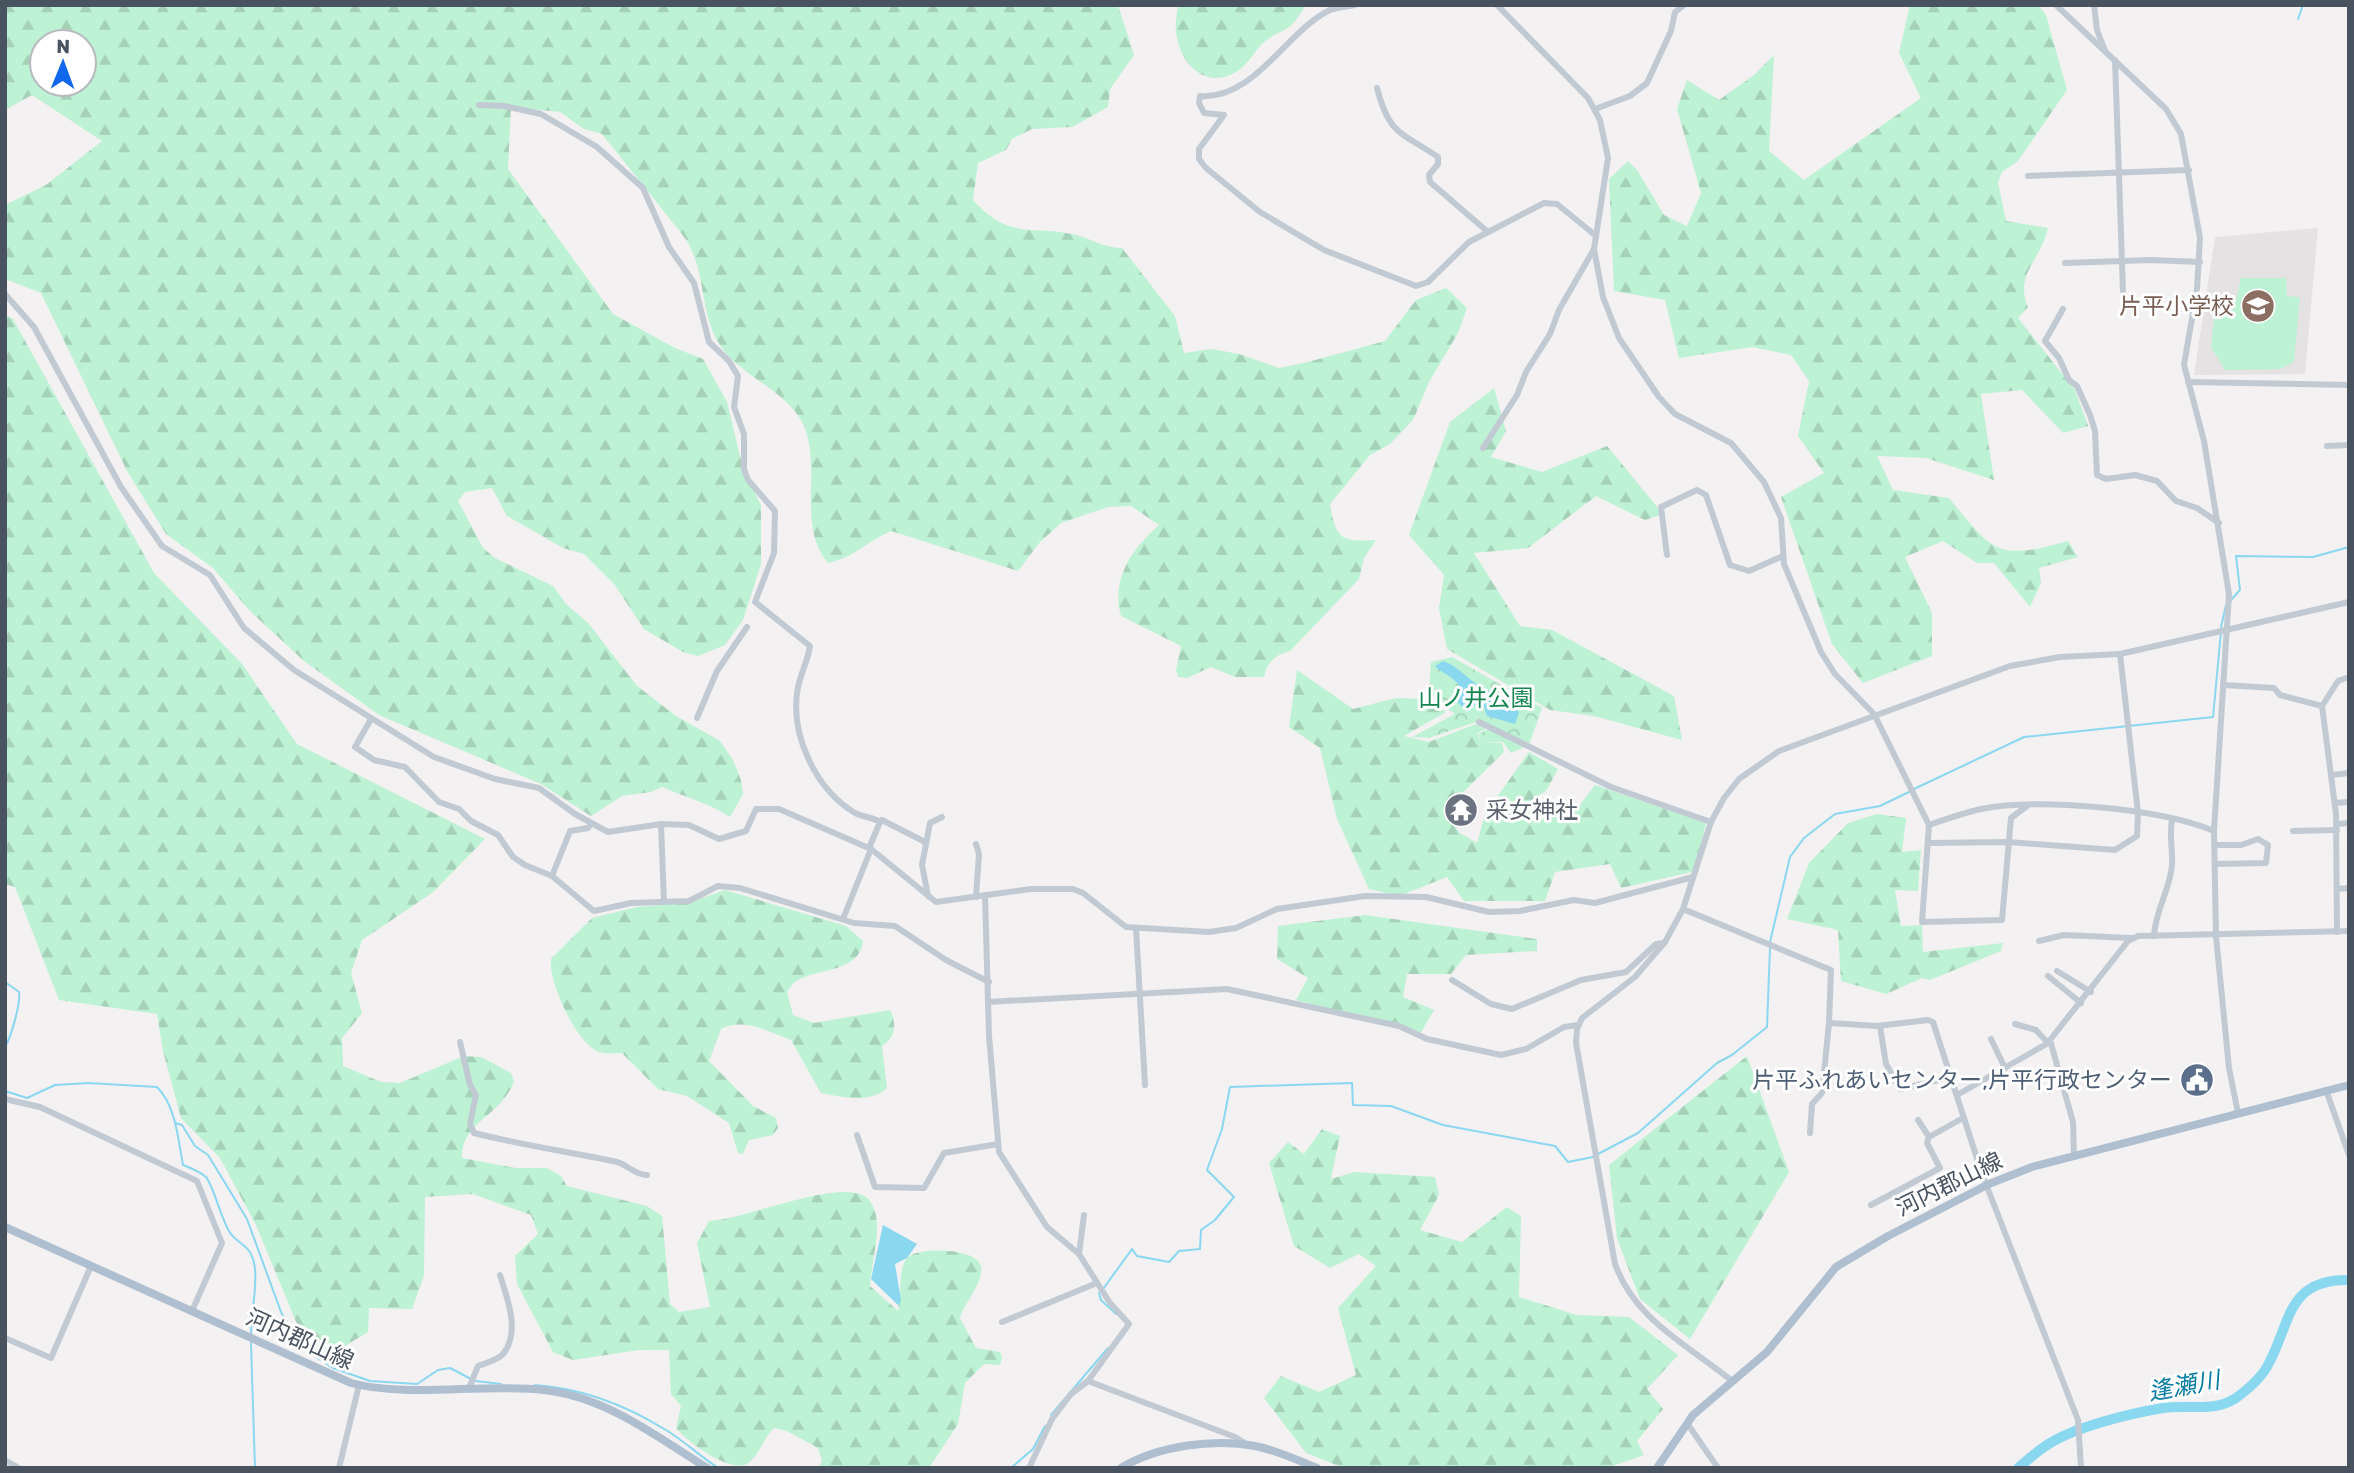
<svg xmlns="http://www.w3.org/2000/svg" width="2354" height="1473" font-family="Rubik,'Noto Sans JP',sans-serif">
	<defs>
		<pattern id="forest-firs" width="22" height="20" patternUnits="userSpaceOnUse" patternTransform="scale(1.75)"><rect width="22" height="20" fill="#bef2d4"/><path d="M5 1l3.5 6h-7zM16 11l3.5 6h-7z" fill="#a5d1b8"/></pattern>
		<pattern id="park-crowns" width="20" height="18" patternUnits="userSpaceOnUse" patternTransform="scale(1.75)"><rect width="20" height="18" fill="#bef2d4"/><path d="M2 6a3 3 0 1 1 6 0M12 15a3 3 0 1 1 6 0" fill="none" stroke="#a5d1b8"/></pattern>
	</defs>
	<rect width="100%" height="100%" fill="#f3f1f1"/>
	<path fill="#e4e2e3" d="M2318 228 2305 374 2194 375 2215 237Z"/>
	<path fill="#bef2d4" d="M2241 278H2286L2287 296 2300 297 2294 362 2280 369 2225 370 2211 347 2214 317 2237 297Z"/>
	<g fill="url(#forest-firs)" fill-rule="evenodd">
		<path d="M5 5H1118L1134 55 1110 89 1108 107 1072 127 1032 129 1012 139 1006 150 978 163 973 200C1012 243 1034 223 1080 236 1095 241 1106 248 1122 248L1175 316 1184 353 1212 349 1239 354 1279 368 1308 362 1385 341 1416 300 1446 288 1467 308 1458 333 1429 382 1413 420 1390 444 1370 455 1330 504C1336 539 1340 542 1376 540L1364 558 1359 579 1290 651C1275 655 1267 662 1264 677H1235L1211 667 1187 678 1178 677 1176 670 1181 646 1121 616C1111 579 1131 550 1159 525L1131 506 1108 507 1061 523 1040 542 1018 571 891 531C868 541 853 558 828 563 796 526 823 467 803 424 786 390 744 378 722 348 699 316 707 276 688 243 681 231 670 220 662 209 642 184 622 159 602 134L584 129 560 112 511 107 508 169 613 314 675 348 703 359 727 402 743 469 761 505V564L743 620 725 645 698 656 683 652 644 629 615 585 584 554 563 548 507 516 492 488 465 492 458 501 483 548 495 558 553 586 566 604 589 624 637 686 676 716 720 741 733 760 741 780 743 794 730 817C709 803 685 797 662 787L651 792 622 796 591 816 541 784 379 715 304 661 250 611 213 568 166 534 127 471 41 293 5 279V205L46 185 102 141 32 95 5 110ZM42 42H84V84H42Z"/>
		<path d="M1178 5H1304V8C1286 37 1286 25 1264 42 1255 50 1249 63 1239 70 1207 92 1180 65 1176 32 1175 24 1177 14 1178 5Z"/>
		<path d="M1910 5H2038L2046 15 2067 90 2018 161 2002 172 1998 182 2006 221 2048 228C2041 260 2014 274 2028 307L2018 318 2075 390 2088 426 2063 433 2022 390 1981 394 1994 480 1926 458 1877 456 1893 490 1949 498C1994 553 1997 561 2068 541L2078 557 2039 568 2041 583 2030 607 1994 563H1977L1943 541 1905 557 1932 613V656L1863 683 1832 644 1781 497 1824 473 1798 436 1809 381 1791 355 1753 347 1679 358 1665 300 1614 291 1609 179 1628 161 1637 170 1664 215 1687 226 1701 193 1677 109 1687 80 1719 100 1754 75 1774 55 1769 151 1804 180 1921 98 1899 53Z"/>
		<path d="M5 315 13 319 154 573 242 664 297 744 485 839 432 893 362 940 351 973 362 1013 342 1038 343 1066 381 1082 400 1083 464 1056 481 1057 511 1073 514 1082C499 1118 461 1122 462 1158L516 1168H547L561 1176 567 1186 647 1206 662 1216 670 1304 679 1312 710 1307 697 1243 709 1221C746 1219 832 1181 862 1195 871 1198 874 1208 876 1216 880 1235 871 1265 870 1286L898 1311C903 1294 897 1274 906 1259 915 1246 974 1248 980 1264 987 1279 964 1303 960 1318L976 1348 1000 1352 1002 1357 1000 1365 984 1364 965 1383 958 1424 929 1468H819L822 1461 818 1448 787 1431 774 1428C763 1438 760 1455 747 1464 730 1473 687 1442 676 1428L681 1406 671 1394 669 1350H639L573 1360 553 1352 517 1284 515 1256 538 1234 531 1215 473 1194 425 1197 424 1276 412 1309 369 1308 368 1332 340 1349 332 1358 304 1341 256 1225 220 1158 181 1118 163 1051 157 1014 59 1000 15 887 5 884Z"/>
		<path d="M1494 388 1506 431 1491 457 1542 472 1607 446 1663 514 1645 520 1596 496 1528 548 1474 553 1520 626 1552 630 1674 696 1682 740 1594 716 1550 710 1447 649 1439 608 1444 575 1409 535 1450 422Z"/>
		<path d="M1297 670 1353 709 1396 698 1427 699 1446 712 1404 736 1429 742 1476 724 1486 729 1477 733 1480 742 1502 743 1504 752 1443 812 1460 833 1477 843 1485 814 1529 752 1558 769 1546 791 1525 804 1535 822 1579 806 1595 785 1706 823 1696 871 1621 888 1610 864 1555 872 1545 901H1464L1447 877 1399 896 1369 889 1337 819 1320 748 1289 727Z"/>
		<path d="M1877 814 1906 818 1902 852 1921 850 1918 891 1895 890 1901 926 1922 925 1923 952 2003 943 2001 951 1930 980 1922 978 1886 994 1841 981 1838 930 1787 919 1809 863 1848 823Z"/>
		<path d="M725 890 846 926 863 941C860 972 820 968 798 980 793 982 790 988 787 992L793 1015 814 1023 890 1010C897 1024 896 1037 882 1046L887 1088C870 1104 842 1097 821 1093L791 1040C770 1032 743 1017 721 1029L709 1061 753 1106 776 1118 778 1128 773 1135 749 1140 743 1154 738 1153 729 1123 687 1096 658 1089 622 1053C612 1053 603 1055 595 1050 575 1039 548 981 551 959L592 918 637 907 691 902Z"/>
		<path d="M1365 915 1537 939V951L1466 955 1451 974H1407L1403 997 1434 1010 1420 1034 1296 1000 1308 978 1277 959 1278 926Z"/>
		<path d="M1747 1056 1789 1172 1690 1339 1640 1299 1617 1238 1609 1165Z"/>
		<path d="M1322 1129 1340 1136 1331 1179 1354 1172 1435 1177 1439 1195 1420 1230 1462 1242 1507 1207 1521 1216 1519 1297 1577 1315 1629 1317 1678 1355 1647 1389 1663 1409 1637 1441 1644 1455 1607 1468H1344L1306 1453 1264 1398 1281 1376 1319 1392 1356 1375 1338 1308 1376 1266 1359 1254 1330 1268 1294 1246 1269 1163 1288 1142 1304 1154Z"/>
	</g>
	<path fill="url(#park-crowns)" d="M1452 657 1542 708 1529 745 1511 753 1503 742H1480L1478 734 1489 729 1476 722 1429 738 1412 737 1455 714 1429 695 1431 662Z"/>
	<g fill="#8ad7f0">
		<path d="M1443 661C1458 666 1467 679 1480 686 1492 694 1512 696 1519 712L1515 724 1487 716 1484 707 1478 704 1464 709 1452 696 1458 693 1459 685C1451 675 1443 674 1435 666Z"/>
		<path d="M883 1225 917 1244 907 1258 895 1264 901 1300 899 1306 871 1279Z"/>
	</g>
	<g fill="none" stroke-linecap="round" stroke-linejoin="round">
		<g stroke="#8ad7f0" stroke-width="2">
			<path d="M2298 19 2303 5"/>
			<path d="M2230 601 2240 590 2236 556 2313 557 2349 547"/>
			<path d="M2221 627 2226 605"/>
			<path d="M1914 789 2024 737 2213 717 2221 632"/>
			<path d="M1770 942 1790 857 1804 838 1835 814 1880 806 1909 792"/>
			<path d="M5 982 19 992C21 1003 11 1037 5 1047"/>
			<path d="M5 1091 27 1098 55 1085 88 1083 157 1087C176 1106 178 1139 183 1165 191 1168 199 1171 206 1177 213 1185 221 1218 229 1231 237 1246 252 1242 255 1269 257 1291 251 1312 251 1334"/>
			<path d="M175 1123 182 1125 195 1146 208 1155 247 1219 281 1312 296 1340 305 1350 333 1368 370 1381 417 1384 438 1370 450 1368 471 1379"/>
			<path d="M1598 1154 1638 1133 1717 1063 1732 1055 1767 1027 1770 948"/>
			<path d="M1103 1289 1132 1249 1137 1256 1169 1262 1179 1251 1200 1249 1201 1230 1215 1220 1234 1197 1207 1170 1222 1129 1230 1087 1352 1083 1353 1105 1391 1106 1443 1125 1555 1146 1568 1162 1593 1157"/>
			<path d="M1099 1293 1101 1300 1116 1314"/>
			<path d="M251 1343 255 1468"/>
			<path d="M476 1381 501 1384"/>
			<path d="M535 1385C581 1388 627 1406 666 1430 684 1441 700 1456 718 1468"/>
			<path d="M1051 1415 1108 1348"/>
			<path d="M1011 1468 1033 1449 1045 1426"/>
		</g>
		<path stroke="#8ad7f0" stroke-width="10" d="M2018 1468C2029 1459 2039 1449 2052 1442 2079 1426 2132 1413 2163 1408 2189 1404 2213 1413 2236 1398 2247 1390 2263 1376 2269 1363 2291 1322 2287 1279 2349 1280"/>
		<g stroke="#c1cad3" stroke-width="6">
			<path d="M1355 5C1346 7 1336 7 1328 11 1285 33 1254 100 1200 96L1199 103 1204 113 1224 115 1199 149V159L1206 168 1260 212 1324 250 1416 286 1428 282 1469 242 1544 203 1557 204 1595 235"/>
			<path d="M1497 5 1588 98 1600 120 1608 158 1594 249 1603 297 1619 338 1659 397 1675 414 1731 443 1764 482 1781 518 1784 564 1821 652 1835 674 1874 714 1929 825 1922 922 2002 920 2011 818 2027 806"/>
			<path d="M2056 5 2166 109 2181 134 2200 238 2197 289 2184 365 2204 441 2229 594 2214 831 2216 936 2229 1068 2238 1113"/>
			<path d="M2094 5 2097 30 2105 51"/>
			<path d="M2115 60 2123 291"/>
			<path d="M1377 88C1389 135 1401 132 1438 157V164L1429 175 1430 182 1488 232"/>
			<path d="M479 105 504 106 541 114 597 147 643 188 669 247 694 283 709 342 729 361 738 376 734 407 744 434V469L748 480 775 511 774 553 755 602 810 646C808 660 801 673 798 687 789 733 815 789 855 813 863 817 872 817 880 822L869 848"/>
			<path d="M1595 109 1630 96 1647 83 1671 31 1675 12 1684 5"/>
			<path d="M2028 176 2189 170"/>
			<path d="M2065 263 2151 260 2200 262"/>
			<path d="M5 294 34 327 121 487 162 546 210 575 244 628 294 670 434 757 495 779 539 788 575 814 608 832 661 824 689 825 719 839 746 831 756 809H779L871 849 936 902 1031 889H1073L1083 893 1126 927 1209 932 1236 928 1277 909 1365 896 1426 897 1489 912 1520 911 1574 900 1595 903 1693 877"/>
			<path d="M2063 309 2045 341 2059 358 2069 380 2077 386 2090 415 2095 431 2097 475 2106 479 2135 475 2157 481 2176 501 2197 508 2219 523"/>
			<path d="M2188 382 2349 385"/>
			<path d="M2327 446 2349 445"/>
			<path d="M1483 448 1517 395 1526 372 1550 334 1559 310 1594 249"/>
			<path d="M1667 555 1661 507 1697 490 1706 495 1730 565 1749 571 1783 556"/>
			<path d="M2223 685 2274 688 2280 695 2322 706"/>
			<path d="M697 718 717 671 747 627"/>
			<path d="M371 719 355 747 374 760 405 767 439 802 459 809 471 821 498 835 513 857 525 865 552 876"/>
			<path d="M1479 722 1611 787 1711 822"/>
			<path d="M2332 775 2349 773"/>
			<path d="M2335 803 2349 802"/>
			<path d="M882 820 925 842"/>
			<path d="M591 824 588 828 570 831 552 876 594 911 631 903 689 901 718 886 740 888 854 923 895 926 946 960 989 982"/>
			<path d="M661 824 664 902"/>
			<path d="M2337 824 2349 823"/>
			<path d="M1929 825C1946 819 1963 813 1981 809 2039 798 2159 808 2214 831"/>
			<path d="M2293 831 2337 830"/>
			<path d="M1930 843 2008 842 2115 850 2137 836 2138 813 2120 654"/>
			<path d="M2215 845H2241L2258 839 2268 845 2266 863 2215 864"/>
			<path d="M2337 889 2349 888"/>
			<path d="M985 895 989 1036 999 1152 1047 1227 1079 1254 1110 1303 1129 1324 1088 1381 1071 1394 1052 1419 1029 1468"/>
			<path d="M928 896 922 865 930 823 942 817"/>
			<path d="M976 897 979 854 976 844"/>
			<path d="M1683 909 1831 970 1829 1023 1877 1026 1928 1020 1933 1022 1982 1174 2078 1420 2081 1468"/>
			<path d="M843 919 871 849"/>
			<path d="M1136 928 1145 1085"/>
			<path d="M2337 932 2336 814 2322 706 2338 681 2349 677"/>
			<path d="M2154 936C2155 911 2170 890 2172 865 2173 850 2169 837 2172 820"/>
			<path d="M2039 941 2064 935 2131 938"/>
			<path d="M2057 971 2091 992"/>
			<path d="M2048 976 2081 1003"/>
			<path d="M1452 980 1491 1004 1512 1009 1581 980 1626 972 1656 944 1664 943"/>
			<path d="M988 1002 1227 989 1399 1026 1427 1039 1501 1055 1526 1049 1564 1027 1578 1025"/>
			<path d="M2015 1024 2036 1030 2048 1043"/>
			<path d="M1880 1026 1886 1064 1900 1089 1951 1077"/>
			<path d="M1991 1039 2005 1068"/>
			<path d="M460 1042 470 1085 476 1095 470 1124 474 1133C521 1145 570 1152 617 1162 628 1165 635 1175 647 1175"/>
			<path d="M2326 1090 2349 1155"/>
			<path d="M1957 1095 2050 1042"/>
			<path d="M5 1099 40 1107 197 1181 222 1243 192 1311"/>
			<path d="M1918 1120 1929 1137 1963 1118"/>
			<path d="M1810 1133 1812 1104 1822 1093 1829 1023"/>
			<path d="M857 1135 875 1187 924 1188 944 1153 998 1144"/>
			<path d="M2074 1156 2073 1122 2050 1040 2128 941 2138 936 2349 931"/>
			<path d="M1871 1205 1940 1168 1927 1143 1929 1137"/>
			<path d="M1079 1254 1084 1215"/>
			<path d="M1002 1322 1097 1283"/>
			<path d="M5 1338 51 1358 91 1266"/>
			<path d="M1088 1381 1235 1437 1248 1445"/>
			<path d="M1732 1381C1688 1345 1635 1320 1615 1264L1576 1043 1577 1029 1582 1018 1635 977 1665 942 1683 909 1711 822 1724 798 1739 779 1779 751 2010 666 2060 657 2120 654 2349 602"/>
			<path d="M469 1388 478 1366C486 1363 498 1360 503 1354 521 1332 507 1298 500 1275"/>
			<path d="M1687 1423 1718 1468"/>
			<path d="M5 1460 19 1468"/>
			<path d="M339 1468 359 1385"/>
		</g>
		<g stroke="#afbfd0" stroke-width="8">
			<path d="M5 1227 351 1383C406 1398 485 1383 544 1390 606 1397 656 1436 707 1468"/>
			<path d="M1121 1468C1157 1446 1213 1438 1255 1446 1276 1450 1297 1460 1317 1468"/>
			<path d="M1657 1468 1693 1415 1767 1352 1836 1267 1888 1236 1989 1184 2032 1167 2349 1085"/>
		</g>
	</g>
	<defs>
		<g id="school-disc" transform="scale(1.75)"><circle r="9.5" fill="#8d6e63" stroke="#fff"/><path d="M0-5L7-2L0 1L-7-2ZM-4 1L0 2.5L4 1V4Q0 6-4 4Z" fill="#fff"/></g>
		<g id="temple-disc" transform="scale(1.75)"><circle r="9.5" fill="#6b7280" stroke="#fff"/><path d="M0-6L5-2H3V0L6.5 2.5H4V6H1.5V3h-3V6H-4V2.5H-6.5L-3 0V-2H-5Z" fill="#fff"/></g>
		<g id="civic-disc" transform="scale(1.75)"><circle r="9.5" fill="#5c6f8a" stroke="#fff"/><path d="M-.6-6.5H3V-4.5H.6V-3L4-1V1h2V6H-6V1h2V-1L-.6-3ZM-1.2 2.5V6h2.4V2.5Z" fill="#fff"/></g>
	</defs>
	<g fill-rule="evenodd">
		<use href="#school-disc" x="2258" y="306"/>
		<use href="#temple-disc" x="1461" y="810"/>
		<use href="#civic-disc" x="2197" y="1080"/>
	</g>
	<g text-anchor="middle" stroke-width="6" stroke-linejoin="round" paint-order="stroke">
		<g font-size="23" fill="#785e54" stroke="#fff" text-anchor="end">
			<text x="2234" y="314">片平小学校</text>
		</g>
		<g font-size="23" fill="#138651" stroke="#fff">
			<text x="1476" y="706">山ノ井公園</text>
		</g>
		<g font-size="23" fill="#5b616d" stroke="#fff" text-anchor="start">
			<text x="1486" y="818">采女神社</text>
		</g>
		<g font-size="23" fill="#4e5e75" stroke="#fff" text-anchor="end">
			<text x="2172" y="1088">片平ふれあいセンター,片平行政センター</text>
		</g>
		<g font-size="23" fill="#48535f" stroke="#fff">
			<text transform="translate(1949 1184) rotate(-26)" y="8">河内郡山線</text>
			<text transform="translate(300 1339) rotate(24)" y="8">河内郡山線</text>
		</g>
		<g font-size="24" font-style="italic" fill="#077da4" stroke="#fff">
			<text transform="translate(2184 1386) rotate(-10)" y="8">逢瀬川</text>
		</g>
	</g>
	<rect width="2354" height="1473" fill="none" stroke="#48535f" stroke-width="14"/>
	<g transform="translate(63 63) rotate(1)"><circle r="33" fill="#ffffff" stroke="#b6babf" stroke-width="2"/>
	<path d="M0-5L12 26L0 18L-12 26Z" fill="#1168ed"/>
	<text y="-10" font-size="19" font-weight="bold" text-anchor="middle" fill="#48535f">N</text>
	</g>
</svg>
